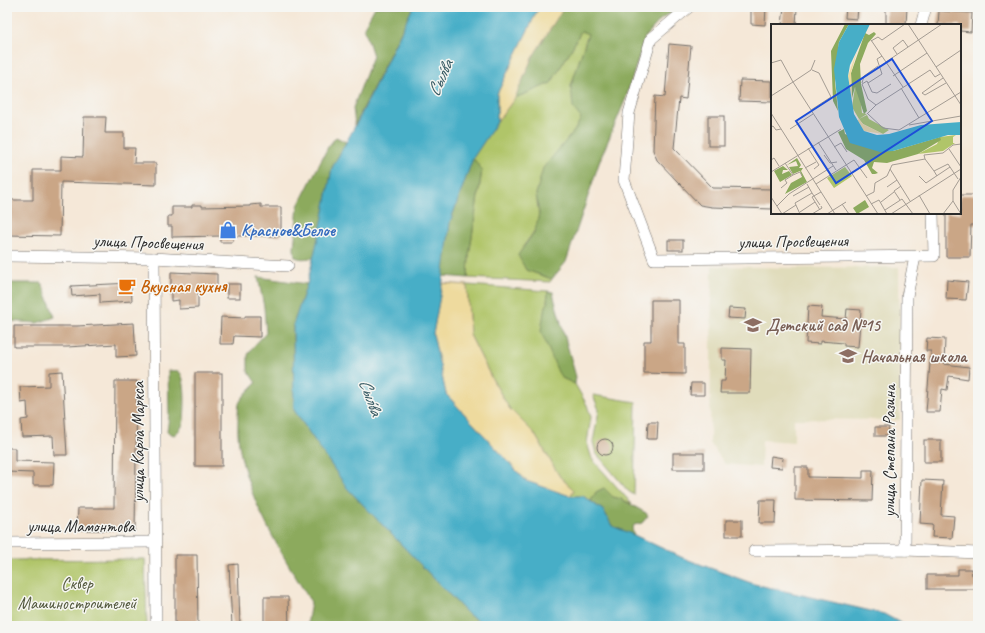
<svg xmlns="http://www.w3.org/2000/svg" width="985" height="633" font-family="Caveat,sans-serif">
	<rect width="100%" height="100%" fill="#f6f6f2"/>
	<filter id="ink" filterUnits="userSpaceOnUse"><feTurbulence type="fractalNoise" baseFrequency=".025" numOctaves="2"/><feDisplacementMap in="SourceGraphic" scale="8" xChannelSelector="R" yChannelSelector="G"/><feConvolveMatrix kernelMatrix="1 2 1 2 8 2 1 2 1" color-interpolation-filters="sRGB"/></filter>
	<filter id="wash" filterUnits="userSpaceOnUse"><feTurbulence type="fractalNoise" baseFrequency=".012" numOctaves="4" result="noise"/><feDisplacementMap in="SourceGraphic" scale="16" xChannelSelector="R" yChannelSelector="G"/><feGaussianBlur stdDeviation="0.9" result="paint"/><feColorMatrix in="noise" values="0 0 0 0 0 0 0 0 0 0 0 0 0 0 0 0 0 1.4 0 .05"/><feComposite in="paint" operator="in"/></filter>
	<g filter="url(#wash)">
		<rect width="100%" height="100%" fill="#f5e8d8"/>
		<path fill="#e0dcbb" d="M712 266 796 268 899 267 900 420 794 419V442L762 440 761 467 725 464 710 443Z"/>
		<g fill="#b0c569" stroke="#6e784a">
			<path d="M581 31 588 34 571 86 582 118 536 194C540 219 541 224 524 245L526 270 552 279 550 282 468 278 469 256 482 170 473 158 497 122 515 98 551 83 572 48Z"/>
			<path d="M467 285 548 291 547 304 544 312 562 378 575 384 587 405 591 417 587 443 592 459 632 504 621 499 613 497 604 488 596 492 591 501 583 496H570L574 490 560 477 534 433 509 408 491 377 470 335Z"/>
			<path d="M593 395 636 402 634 495 628 491 596 453 593 442 599 410Z"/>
			<path d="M145 559 147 626H7V560Z"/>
		</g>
		<g fill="#8caa5d" stroke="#5c6a44">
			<path d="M375 7H413L355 125 353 108 373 56 364 27Z"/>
			<path d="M564 7H680L661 19 645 37 626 98 600 160 566 262 552 279 526 270 518 255 535 231 539 214 536 194 543 168 575 130 581 118 573 108 571 86 588 34 581 31 572 48 551 83 515 98 532 58Z"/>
			<path d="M336 137 346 142 332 168 323 217 314 258C306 258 302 260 295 257L294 248 298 206 328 147Z"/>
			<path d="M473 158 482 170 469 256 468 278 443 276 450 222Z"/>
			<path d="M258 277 307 284 293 325 294 410 347 488 469 615 488 626H307L311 602C281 553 234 479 238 420 238 415 238 409 239 404 240 399 251 388 256 383L248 371V355L252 348 266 333 264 307Z"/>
			<path d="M7 283H42L55 317 37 323 7 321Z"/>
			<path d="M548 291 553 292 555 301 576 377 575 384 562 378 558 372 541 331 544 312 547 304Z"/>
			<path d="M168 371C171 371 175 370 178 371 187 375 185 411 184 420 183 427 179 431 174 435L167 432 169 415Z"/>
			<path d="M604 488 613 497 621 499 646 513 648 516 642 523 634 525 632 529 634 535 612 526 604 511 591 501 596 492Z"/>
		</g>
		<g fill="#eeda9e" stroke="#8c8264">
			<path d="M539 7H564L532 58 515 98 497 122V94Z"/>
			<path d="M442 283 467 285 470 335 491 377 509 408 534 433 560 477 574 490 570 496 526 481 446 394 433 334Z"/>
		</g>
		<path fill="#47aec7" stroke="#396c79" d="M413 7H539L497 94V122L473 158 450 222 443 280 433 334 446 394 526 481 570 496H583L604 511 612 526 634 535 683 558 754 584 884 614 906 626H488L469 615 347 488 294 410 293 325 307 284 323 217 332 168 360 117Z"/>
		<g id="blocks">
			<g fill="#caa686">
				<path d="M751 7H766L765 25 751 24Z"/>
				<path d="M784 7 797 8 796 25H782Z"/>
				<path d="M846 7H858L857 19 845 18Z"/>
				<path d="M886 7H907L906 25H886Z"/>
				<path d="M939 11 972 13 971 32 960 31V25H938Z"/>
				<path d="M669 44 691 46 686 99 679 98 674 148 713 188 772 189V209L712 207 700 205 657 160 653 150 655 96 665 97Z"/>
				<path d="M740 80 772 81V102L739 101Z"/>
				<rect x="708" y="116" width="16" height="30"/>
				<path d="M84 117H106L105 133H124V148H135L134 163H156V185L61 182 60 236 7 235V200H33V170H61V156L83 157Z"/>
				<path d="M960 195H978V225H971L970 257H946V213H960Z"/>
				<path d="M261 204V207H281V236H233V242H220V236L172 237V226H168V216H172V207H192V205H202V207L250 206V205Z"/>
				<rect x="668" y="240" width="15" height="10"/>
				<path d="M171 272 217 274V291L198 290V308L179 309V300L171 301Z"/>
				<path d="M947 280 968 282 966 300 946 299Z"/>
				<path d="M131 283 132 301 100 303V294L72 296 71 286Z"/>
				<rect x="227" y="284" width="13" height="14"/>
				<path d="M651 300H679V344H685V374L644 373V341H651Z"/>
				<path d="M808 306 822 307 821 317 846 319 847 309 861 310 858 347 844 346V343L820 341V344L806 343Z"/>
				<path d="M729 308 746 309 745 319 728 318Z"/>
				<path d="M245 316H260V337L234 336 233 344H220L221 317 245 318Z"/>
				<path d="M134 323 136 356 116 357V344L67 347H14V326H77Z"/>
				<path d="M927 338 945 339 944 364 969 367 968 379 949 376 947 390 942 389 940 412H926L931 351H926Z"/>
				<path d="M722 348 751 349 750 393H720L721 381H725L726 360H722Z"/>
				<path d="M62 371 67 455H54L53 436 22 437 21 420 28 419 27 402 21 403 20 387 49 386V372Z"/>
				<rect x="195" y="373" width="27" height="93"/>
				<path d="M115 381H137L135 531 77 530 78 508H114Z"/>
				<path d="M691 383H704V395H690Z"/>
				<path d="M648 422H658L657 439H647Z"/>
				<path d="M875 427H889L888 436H875Z"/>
				<circle cx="605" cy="447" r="8"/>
				<rect x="924" y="440" width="17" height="22"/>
				<path d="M7 448H15V461L54 462 53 485H33V473L7 472Z"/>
				<rect x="673" y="453" width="31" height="16"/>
				<path d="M771 456 783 458 782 468 770 467Z"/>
				<path d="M795 467H808V477L863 478V470H873L872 501 795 500Z"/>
				<path d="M922 480 943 481 941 515 954 516 952 538 932 537 933 525 920 524Z"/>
				<path d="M760 500H776L775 523H759Z"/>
				<rect x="726" y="520" width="16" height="16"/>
				<path d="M175 555H197L198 626H175Z"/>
				<path d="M238 564 240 626H232L229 565Z"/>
				<path d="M958 569H971L972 575H977V589H927V575H958Z"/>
				<path d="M264 597H288L289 626H264Z"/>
			</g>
		</g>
	</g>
	<g filter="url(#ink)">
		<use href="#blocks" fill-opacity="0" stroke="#726d68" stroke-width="1"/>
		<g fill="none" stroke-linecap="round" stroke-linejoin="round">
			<g stroke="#726d68" stroke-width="12">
				<g id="minor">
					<path d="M689 7 651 39 629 113 624 180 654 259 934 256 933 213"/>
					<path d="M921 25 926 7"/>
					<path d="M7 256 154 258 288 266"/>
					<path d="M154 258 156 626"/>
					<path d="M7 543 155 542"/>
					<path d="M905 550 907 296 915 257"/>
					<path d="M754 551 905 550 978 553"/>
				</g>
			</g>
			<use href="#minor" stroke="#fff" stroke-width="11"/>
		</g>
	</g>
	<defs>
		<g id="shop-bare" transform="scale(1.38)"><path d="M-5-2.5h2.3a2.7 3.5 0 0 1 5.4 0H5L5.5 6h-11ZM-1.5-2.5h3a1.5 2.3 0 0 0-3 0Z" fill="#3f7fe0" stroke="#f6f6f2" stroke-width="2.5" paint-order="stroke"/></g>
		<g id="cafe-bare" transform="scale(1.38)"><path d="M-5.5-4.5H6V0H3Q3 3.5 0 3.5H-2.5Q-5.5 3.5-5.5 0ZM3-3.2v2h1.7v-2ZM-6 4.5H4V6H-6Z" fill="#e8710a" stroke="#f6f6f2" stroke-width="2.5" paint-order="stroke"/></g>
		<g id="school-bare" transform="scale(1.38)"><path d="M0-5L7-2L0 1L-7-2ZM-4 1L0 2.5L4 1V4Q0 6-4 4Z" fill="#8d6e63" stroke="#f6f6f2" stroke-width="2.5" paint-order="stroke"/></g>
	</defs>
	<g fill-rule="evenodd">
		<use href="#shop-bare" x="228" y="230"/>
		<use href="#cafe-bare" x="127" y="286"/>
		<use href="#school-bare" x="753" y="325"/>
		<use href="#school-bare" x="848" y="356"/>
	</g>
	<g text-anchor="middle" stroke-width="3" stroke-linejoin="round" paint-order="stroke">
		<g font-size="17" font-weight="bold" fill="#366cbe" stroke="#f6f6f2" text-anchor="start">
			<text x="241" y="236">Красное&amp;Белое</text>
		</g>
		<g font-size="17" fill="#2b2b2b" stroke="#f6f6f2">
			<text transform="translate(793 241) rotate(-1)" y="6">улица Просвещения</text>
			<text transform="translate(148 242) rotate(2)" y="6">улица Просвещения</text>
			<text transform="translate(138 442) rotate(-90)" y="6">улица Карла Маркса</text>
			<text transform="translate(889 451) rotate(-90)" y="6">улица Степана Разина</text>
			<text x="81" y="532">улица Мамонтова</text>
		</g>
		<g font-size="17" font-weight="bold" fill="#c56008" stroke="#f6f6f2" text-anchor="start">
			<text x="140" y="292">Вкусная кухня</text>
		</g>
		<g font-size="17" font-weight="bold" fill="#785e54" stroke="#f6f6f2" text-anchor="start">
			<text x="766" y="331">Детский сад №15</text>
			<text x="861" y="362">Начальная школа</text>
		</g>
		<g font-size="17" fill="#53593e" stroke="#f6f6f2">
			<text x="77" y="589">Сквер<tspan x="77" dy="20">Машиностроителей</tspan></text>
		</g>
		<g font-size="18" font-style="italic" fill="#355962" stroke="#f6f6f2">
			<text transform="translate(440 78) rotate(-65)" y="6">Сы́лва</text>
			<text transform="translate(371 397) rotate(70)" y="6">Сы́лва</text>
		</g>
	</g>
	<g transform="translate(771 24)">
		<rect width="190" height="190" fill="#f5e8d8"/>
		<path d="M84 63 89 72 91 89 96 90 88 95 81 83ZM96 91 98 95 118 106 112 110 92 100 88 95ZM185 111 182 113V119H184L172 127 147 130 166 120 169 113ZM74 143 81 152 63 164 56 154Z" fill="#b0c569"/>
		<path d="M74 0H78L68 18 64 58 67 87 62 77 60 27ZM103 8 105 10 97 19 89 40 90 60 96 87 93 90 84 63 81 74 80 49 94 9 98 11ZM73 105 74 110 122 127 169 113 170 116 147 130 116 139 103 138 101 144 107 149 104 150H101L93 136 75 125 67 108ZM26 134 30 141 28 144H32L30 147 36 158 14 170 20 159 31 153 29 147 22 150 18 143 27 142 25 137 16 141ZM12 142 17 146H12L11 150 18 147 21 151 9 158 3 147ZM94 176 98 183 86 190 82 184Z" fill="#8caa5d"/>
		<path d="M86 27 80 49 81 78 77 52ZM88 95 92 100 112 110 93 107 86 97Z" fill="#eeda9e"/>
		<path d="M78 0H99L79 41 77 52 83 90 93 107 106 111 118 110 150 101 190 98V111H177L122 127 109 128 79 119 68 93 63 45 68 18Z" fill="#47aec7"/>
		<path fill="none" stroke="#a49c93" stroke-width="1" d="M137 0 190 81M100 16 132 63M100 17 107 13 111 16 134 0M126 30 122 24 132 16 137 23M44 36 40 46 22 58 107 190M115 38 171 0M0 39 10 36 22 58 0 72M165 43 190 26M122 52 156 29M172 54 151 69 154 71 175 59M91 59 93 52 107 42M97 59 111 50 106 35 111 32M91 60 96 57 101 68 106 69 120 60M91 60 97 75 105 81M130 64 148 94M40 86 60 73 48 49 41 46M0 89 64 190M96 90 105 81 159 46 164 53 169 50M97 90 112 104 128 106 190 68M138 101 190 92M0 103 2 102 5 106 10 105M19 105 42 90M47 118 65 146M63 123 70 119 76 128M37 124 48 141 43 145M178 125 190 143M53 131 59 139 66 138M154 135 163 147M0 136 3 134 8 142M14 139 22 151M34 144 45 138M119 145 139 177M0 148 70 105M148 152 155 159 179 143M166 152 163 147 177 140 187 155M45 160 83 136 96 154M116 163 126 156M10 164 16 159 14 156 22 151 29 148 31 152M41 169 49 181M148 171 159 190M22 172 38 163M95 172 103 168 104 159 116 152 121 141 154 135 153 131 172 129 182 121 190 120M0 173 11 190M129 176 123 167 130 162M110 178 123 168M71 180 78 190M100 180 108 176 116 190M6 182 18 170 62 142M49 186 41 173 50 168M114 186 131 175 142 190M29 188 44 178M11 190 25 181M29 190 24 179 41 169 36 160M41 190 51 184 50 182M56 190 75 178M120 190 190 145M172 190 182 177M190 190 182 177V166L190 153"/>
		<path fill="#1d4ed8" fill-opacity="0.15" stroke="#1d4ed8" stroke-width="2" d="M121 35 161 97 65 159 25 97Z"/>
		<rect width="190" height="190" fill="none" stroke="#2b2b2b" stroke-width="2"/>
	</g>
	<rect width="985" height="633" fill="none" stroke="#f6f6f2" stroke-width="24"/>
</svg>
